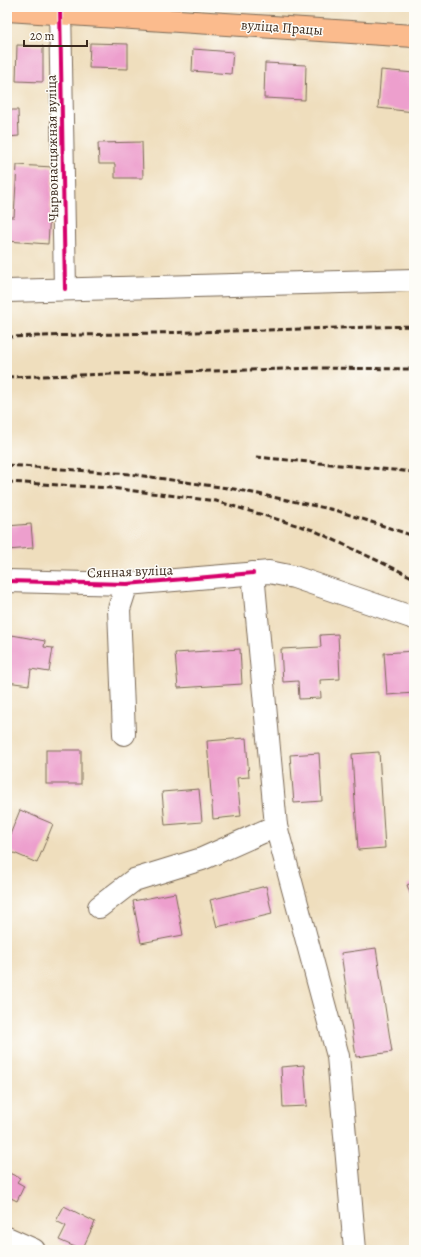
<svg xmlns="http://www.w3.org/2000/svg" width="421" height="1257" font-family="Alegreya,serif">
	<rect width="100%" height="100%" fill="#fdfcf7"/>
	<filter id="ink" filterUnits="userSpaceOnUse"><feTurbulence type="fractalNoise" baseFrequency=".025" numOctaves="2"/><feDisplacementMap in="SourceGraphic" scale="8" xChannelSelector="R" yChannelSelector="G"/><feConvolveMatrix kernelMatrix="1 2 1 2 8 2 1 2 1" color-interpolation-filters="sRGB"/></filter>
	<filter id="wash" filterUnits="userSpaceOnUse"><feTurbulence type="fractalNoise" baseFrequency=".012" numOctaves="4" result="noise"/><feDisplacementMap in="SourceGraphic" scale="16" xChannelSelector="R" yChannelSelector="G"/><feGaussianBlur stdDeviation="0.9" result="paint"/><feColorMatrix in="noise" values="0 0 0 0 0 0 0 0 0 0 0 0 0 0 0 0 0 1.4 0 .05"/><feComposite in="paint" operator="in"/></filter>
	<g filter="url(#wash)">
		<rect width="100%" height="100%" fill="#efdebd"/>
		<g id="blocks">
			<g fill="#ed9fcd">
				<path d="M90 43 128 44V69L89 68Z"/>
				<path d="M17 45 43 46V82L16 81Z"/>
				<path d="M193 49 233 52 231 74 192 71Z"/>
				<path d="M265 63 306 65 305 100 264 98Z"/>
				<path d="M381 70 414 73V112L378 108Z"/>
				<path d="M7 110H18L19 136 7 137Z"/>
				<path d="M142 142 143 178H115V164H99L98 143Z"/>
				<path d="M17 165 53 167 48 244 7 241V217H14Z"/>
				<path d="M31 524 33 548 7 550V526Z"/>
				<path d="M338 634 340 679 320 680 321 698 299 699 298 681 283 682 281 649 321 647 320 635Z"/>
				<path d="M12 635 45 641 44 647 53 648 49 672 31 669 29 685 7 682V664Z"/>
				<path d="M240 649 242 684 178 688 175 653Z"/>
				<path d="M414 651V693L387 695 384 653Z"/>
				<path d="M246 738 249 777 237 778 241 816 213 819 207 741Z"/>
				<rect x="46" y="750" width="35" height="34"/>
				<path d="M379 752 385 848 358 850 352 754Z"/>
				<path d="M319 753 322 801 294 803 290 755Z"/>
				<path d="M199 789 202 822 165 825 162 792Z"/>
				<path d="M20 810 53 824 37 863 7 850V842Z"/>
				<path d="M414 882V904L407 885Z"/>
				<path d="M266 886 272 914 217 927 210 900Z"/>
				<path d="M175 893 183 935 141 943 133 901Z"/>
				<path d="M376 948 392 1052 356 1057 341 953Z"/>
				<path d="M304 1065 307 1106 283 1107 281 1067Z"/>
				<path d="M7 1172 20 1178 17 1182 24 1186 17 1201 11 1198 7 1206Z"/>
				<path d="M64 1206 95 1222 82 1250 59 1240 66 1226 56 1221Z"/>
			</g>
		</g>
	</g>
	<g filter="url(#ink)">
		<use href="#blocks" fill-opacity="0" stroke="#7a6956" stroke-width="1"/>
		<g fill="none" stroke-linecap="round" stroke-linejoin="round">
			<g stroke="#7a6956" stroke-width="24">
				<g id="minor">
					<path d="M60 7 65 289"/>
					<path d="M7 291 414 280"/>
					<path d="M253 573 276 826 338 1056 355 1250"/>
					<path d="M7 581 127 584 269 572 294 577 414 618"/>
					<path d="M124 734 119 609 127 584"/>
					<path d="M99 907 134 880 202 859 276 826"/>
					<path d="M7 1238 34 1250"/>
				</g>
			</g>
			<g stroke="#7a6956" stroke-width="24">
				<path id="major" d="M7 10 414 36"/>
			</g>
			<use href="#minor" stroke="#fff" stroke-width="22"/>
			<use href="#major" stroke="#fbbb8d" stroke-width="22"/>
			<g stroke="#3b2a1e" stroke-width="3" stroke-dasharray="6 3" stroke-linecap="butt">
				<path d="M7 337 414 326"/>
				<path d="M7 377 317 368 414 369"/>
				<path d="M256 457 414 472"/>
				<path d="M7 465 130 474 234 489 335 510 414 536"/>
				<path d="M7 482 111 488 216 501 313 530 410 576 414 580"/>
			</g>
			<g stroke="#fdfcf7" stroke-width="6">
				<g id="cycleway">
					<path d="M60 7 65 289"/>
					<path d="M7 581 127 584 253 573"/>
				</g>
			</g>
			<use href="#cycleway" stroke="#d6006c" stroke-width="4"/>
		</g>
	</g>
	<g text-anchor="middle" stroke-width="3" stroke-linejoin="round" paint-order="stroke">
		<g font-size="14" fill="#3b2a1e" stroke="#fdfcf7">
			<text transform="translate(282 27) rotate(4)" y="5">вуліца Працы</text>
			<text transform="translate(52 148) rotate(-91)" y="5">Чырвонасцяжная вуліца</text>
			<text transform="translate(130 571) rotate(-2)" y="5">Сянная вуліца</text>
		</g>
	</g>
	<rect width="421" height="1257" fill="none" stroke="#fdfcf7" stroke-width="24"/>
	<path d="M24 40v6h63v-6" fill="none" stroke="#3b2a1e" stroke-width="2"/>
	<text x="30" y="40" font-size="12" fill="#3b2a1e" stroke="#fdfcf7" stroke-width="3" paint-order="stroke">20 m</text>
</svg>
